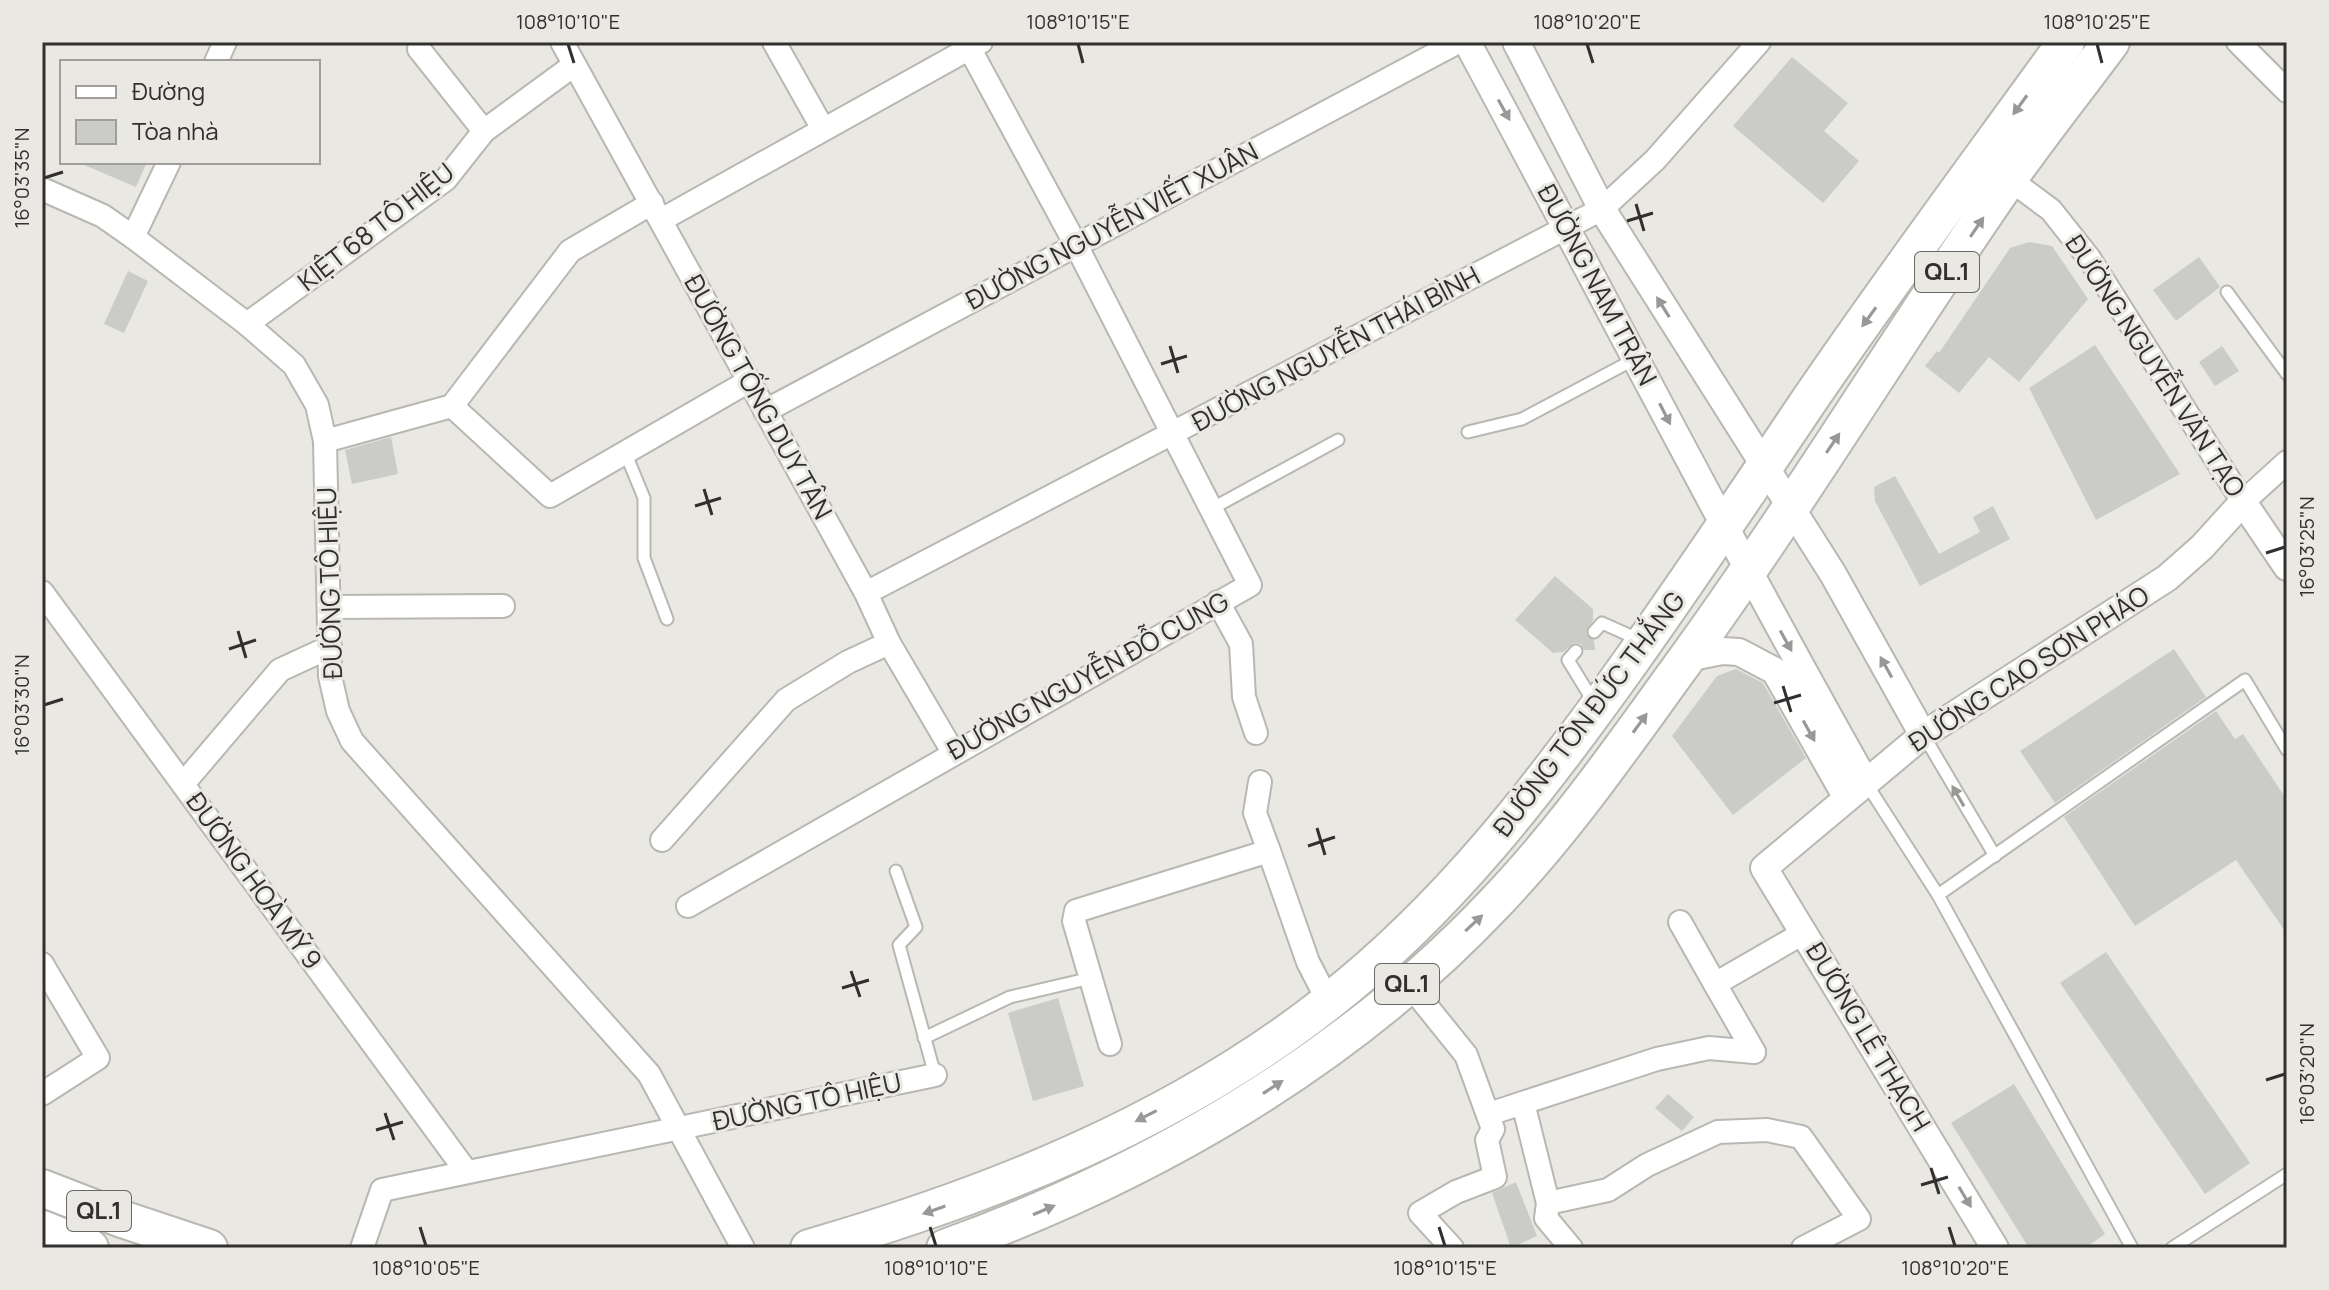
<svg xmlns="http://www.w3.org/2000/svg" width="2329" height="1290" font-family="Manrope,sans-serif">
	<rect width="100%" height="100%" fill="#eae8e3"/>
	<g fill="#cbccc7">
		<path d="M1792 57 1848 103 1824 131 1859 161 1823 203 1733 126Z"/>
		<path d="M77 162H147L136 187Z"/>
		<path d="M2029 242 2052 246 2088 299 2019 382 1989 357 1959 393 1925 366 1937 351 1939 353 2010 248Z"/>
		<path d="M2199 257 2220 287 2176 321 2153 290Z"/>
		<path d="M128 271 148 281 124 333 104 324Z"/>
		<path d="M2095 345 2180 474 2096 520 2029 388Z"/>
		<path d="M2222 346 2239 371 2215 386 2199 362Z"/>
		<path d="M391 437 398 474 352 484 345 450Z"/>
		<path d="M1895 476 1939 554 1980 532 1973 517 1993 506 2010 539 1920 586 1875 501 1874 487Z"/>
		<path d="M1555 576 1593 609V620L1586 634 1594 640 1595 650H1584L1581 644 1574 643 1563 652 1553 653 1515 620Z"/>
		<path d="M2174 649 2206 697 2055 803 2020 751Z"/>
		<path d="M1736 669 1763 683 1806 758 1733 815 1672 736 1717 676Z"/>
		<path d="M2216 711 2235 739 2243 734 2287 800V934L2236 860 2135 926 2064 817Z"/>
		<path d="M2106 952 2250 1163 2205 1194 2060 983Z"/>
		<path d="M1058 998 1084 1086 1033 1101 1008 1013Z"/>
		<path d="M2014 1084 2105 1234 2085 1248H2029L1951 1123Z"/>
		<path d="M1668 1094 1694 1117 1682 1131 1655 1108Z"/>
		<path d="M1516 1182 1537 1236 1511 1248 1492 1193Z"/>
	</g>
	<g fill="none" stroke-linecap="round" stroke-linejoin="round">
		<g stroke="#b9b7b2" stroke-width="15">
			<g id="service">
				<path d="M2227 292 2287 374"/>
				<path d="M1468 432 1522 419 1635 359"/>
				<path d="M625 452 644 498V558L667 619"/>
				<path d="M1211 509 1338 440"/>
				<path d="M1594 632 1602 623 1640 640"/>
				<path d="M1576 651 1568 660 1595 704"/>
				<path d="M1924 736 1995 856"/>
				<path d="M1866 783 1938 895 2132 1248"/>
				<path d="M896 871 916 927 899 945 935 1075"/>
				<path d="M1938 895 2245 680 2287 750"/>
				<path d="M924 1038 1010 997 1091 978"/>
				<path d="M2172 1248 2287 1174"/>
			</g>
		</g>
		<g stroke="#b9b7b2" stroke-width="26">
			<g id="minor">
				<path d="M562 42 866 593 889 643 953 752"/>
				<path d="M774 42 823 129"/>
				<path d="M2238 42 2287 91"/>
				<path d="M419 49 484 131"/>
				<path d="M216 62 225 42"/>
				<path d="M2009 179 2051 210 2089 258 2243 502 2287 462"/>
				<path d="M42 189 103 216 133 237 247 324 294 365 317 405 325 441 330 676 338 711 352 741 649 1074 743 1248"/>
				<path d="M661 220 981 42"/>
				<path d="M133 237 169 162"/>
				<path d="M247 324 446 179 484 131 574 65"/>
				<path d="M452 406 550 496 749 381"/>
				<path d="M765 411 1458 42"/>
				<path d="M325 441 452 406 570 251 652 203"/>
				<path d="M42 592 466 1171"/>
				<path d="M866 593 1602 209 1655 160 1759 42"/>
				<path d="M1218 602 1241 644 1244 697 1256 733"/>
				<path d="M329 607 503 606"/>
				<path d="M183 784 280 670 330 647"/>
				<path d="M662 840 786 700 848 662 889 643"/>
				<path d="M1269 851 1308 962 1329 1003"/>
				<path d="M688 906 1250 585 1076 245 966 42"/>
				<path d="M1680 922 1715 984"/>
				<path d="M42 964 98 1058 42 1094"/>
				<path d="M1408 983 1466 1055 1493 1129 1487 1140 1495 1177 1456 1192 1420 1213 1452 1248"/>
				<path d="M1110 1044 1074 921 1076 911 1269 851 1255 813 1260 782"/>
				<path d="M1754 1052 1715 984 1805 932"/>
				<path d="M1523 1103 1548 1203 1608 1190 1647 1165 1718 1132 1767 1130 1801 1137 1859 1219 1803 1248"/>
				<path d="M1489 1114 1657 1059 1709 1048 1754 1052"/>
				<path d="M1548 1203 1546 1218 1571 1248"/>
				<path d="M362 1248 382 1190 935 1075"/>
			</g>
		</g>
		<g stroke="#b9b7b2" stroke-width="30">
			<g id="tertiary">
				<path d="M1467 42C1600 289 1728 539 1866 783"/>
				<path d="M1516 42 1602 209 1833 574 1923 735"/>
				<path d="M1687 658 1722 651 1739 652 1775 671 1847 798"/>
				<path d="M1995 1248 1764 868 1923 735 2167 578 2202 547 2243 502 2287 567"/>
			</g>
		</g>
		<g stroke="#b9b7b2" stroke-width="40">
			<g id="trunk">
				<path d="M42 1188 122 1219 209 1248"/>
				<path d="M42 1229 90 1248"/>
				<path d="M809 1248C993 1195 1175 1122 1327 1003 1449 908 1542 786 1631 661 1690 578 1747 493 1804 408 1888 284 1978 164 2066 42"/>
				<path d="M945 1248C1149 1174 1345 1062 1495 903 1563 832 1618 753 1676 673 1793 513 1895 343 2008 180 2041 133 2077 88 2111 42"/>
			</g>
		</g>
		<use href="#service" stroke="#fff" stroke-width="11"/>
		<use href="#minor" stroke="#fff" stroke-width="22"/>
		<use href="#tertiary" stroke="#fff" stroke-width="26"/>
		<use href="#trunk" stroke="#fff" stroke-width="36"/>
	</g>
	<defs><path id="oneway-solid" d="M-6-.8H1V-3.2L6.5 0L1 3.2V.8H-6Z" transform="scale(2)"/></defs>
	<g fill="#989896">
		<use href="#oneway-solid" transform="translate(2020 105) rotate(126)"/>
		<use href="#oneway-solid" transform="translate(1504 110) rotate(61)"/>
		<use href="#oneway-solid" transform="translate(1977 227) rotate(-56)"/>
		<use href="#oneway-solid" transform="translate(1663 307) rotate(-122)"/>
		<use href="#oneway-solid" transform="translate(1869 317) rotate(126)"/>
		<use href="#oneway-solid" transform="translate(1665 414) rotate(63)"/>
		<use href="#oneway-solid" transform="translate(1833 443) rotate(-56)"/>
		<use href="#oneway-solid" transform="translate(1786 641) rotate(61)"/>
		<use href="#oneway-solid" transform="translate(1886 667) rotate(-119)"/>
		<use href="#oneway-solid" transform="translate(1640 723) rotate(-54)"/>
		<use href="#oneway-solid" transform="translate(1809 731) rotate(61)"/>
		<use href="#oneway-solid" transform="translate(1958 796) rotate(-120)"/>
		<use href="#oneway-solid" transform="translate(1474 923) rotate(-43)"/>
		<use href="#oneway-solid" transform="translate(1273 1087) rotate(-33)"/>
		<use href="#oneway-solid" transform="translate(1146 1116) rotate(153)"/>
		<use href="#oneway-solid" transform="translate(1965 1197) rotate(59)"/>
		<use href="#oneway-solid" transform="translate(934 1210) rotate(161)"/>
		<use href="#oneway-solid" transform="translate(1044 1210) rotate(-23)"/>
	</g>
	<path fill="none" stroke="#31302e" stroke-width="3" d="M568 44 574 63M1078 44 1083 63M1587 44 1593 63M2097 44 2102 63M44 178 63 172M1636 204 1644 231M1627 221 1653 213M1170 346 1178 373M1161 364 1187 356M704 489 712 515M695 506 721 498M2266 553 2285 547M238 631 246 658M229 649 256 640M1783 686 1791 712M1774 703 1801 695M44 705 63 699M1317 828 1325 855M1308 846 1335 837M851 971 860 997M842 988 869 980M2266 1080 2285 1074M385 1113 394 1140M376 1130 403 1122M1931 1168 1939 1194M1921 1185 1948 1177M420 1227 426 1246M930 1227 936 1246M1439 1227 1445 1246M1949 1227 1955 1246"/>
	<g text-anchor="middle" stroke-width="6" stroke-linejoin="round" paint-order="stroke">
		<g fill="#eae8e3" stroke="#686764" stroke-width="2">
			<rect x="1915" y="252" width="64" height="40" rx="6"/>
			<rect x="1375" y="964" width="64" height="40" rx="6"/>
			<rect x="67" y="1191" width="64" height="40" rx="6"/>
		</g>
		<g font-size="24" font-weight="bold" fill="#31302e">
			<text x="1947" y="280">QL.1</text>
			<text x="1407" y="992">QL.1</text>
			<text x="99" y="1219">QL.1</text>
		</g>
		<g font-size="26" fill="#31302e" stroke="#eae8e3">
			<text transform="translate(1112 226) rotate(-28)" y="9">ĐƯỜNG NGUYỄN VIẾT XUÂN</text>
			<text transform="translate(376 227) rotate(-38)" y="9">KIỆT 68 TÔ HIỆU</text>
			<text transform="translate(1597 285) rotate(62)" y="9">ĐƯỜNG NAM TRÂN</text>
			<text transform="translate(1336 349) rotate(-28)" y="9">ĐƯỜNG NGUYỄN THÁI BÌNH</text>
			<text transform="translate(2155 366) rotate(57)" y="9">ĐƯỜNG NGUYỄN VĂN TẠO</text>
			<text transform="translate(758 397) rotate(61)" y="9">ĐƯỜNG TỐNG DUY TÂN</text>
			<text transform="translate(330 583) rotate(-92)" y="9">ĐƯỜNG TÔ HIỆU</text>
			<text transform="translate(2029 669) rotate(-33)" y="9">ĐƯỜNG CAO SƠN PHÁO</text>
			<text transform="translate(1088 676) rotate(-29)" y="9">ĐƯỜNG NGUYỄN ĐỖ CUNG</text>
			<text transform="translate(1589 714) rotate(-53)" y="9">ĐƯỜNG TÔN ĐỨC THẮNG</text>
			<text transform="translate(254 881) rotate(54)" y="9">ĐƯỜNG HOÀ MỸ 9</text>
			<text transform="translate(1868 1037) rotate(59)" y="9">ĐƯỜNG LÊ THẠCH</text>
			<text transform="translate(807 1102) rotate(-12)" y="9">ĐƯỜNG TÔ HIỆU</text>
		</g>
	</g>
	<rect width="2329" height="1290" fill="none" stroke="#eae8e3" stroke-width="88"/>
	<rect x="60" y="60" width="260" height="104" fill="#eae8e3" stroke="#a09e9b" stroke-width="2"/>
	<rect x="76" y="86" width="40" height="12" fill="#ffffff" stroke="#a09e9b" stroke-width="2"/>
	<text x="132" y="100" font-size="24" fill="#31302e">Đường</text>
	<rect x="76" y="120" width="40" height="24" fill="#cbccc7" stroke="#a09e9b" stroke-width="2"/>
	<text x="132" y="140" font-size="24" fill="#31302e">Tòa nhà</text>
	<rect x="44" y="44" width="2241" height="1202" fill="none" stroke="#31302e" stroke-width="3"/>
	<g font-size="20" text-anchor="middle" fill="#31302e">
		<text x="568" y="29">108°10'10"E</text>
		<text x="1078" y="29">108°10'15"E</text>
		<text x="1587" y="29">108°10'20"E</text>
		<text x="2097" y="29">108°10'25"E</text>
		<text transform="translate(22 178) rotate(-90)" y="7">16°03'35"N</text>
		<text transform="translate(2307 547) rotate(-90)" y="7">16°03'25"N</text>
		<text transform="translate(22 705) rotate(-90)" y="7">16°03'30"N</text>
		<text transform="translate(2307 1074) rotate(-90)" y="7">16°03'20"N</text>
		<text x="426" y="1275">108°10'05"E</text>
		<text x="936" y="1275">108°10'10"E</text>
		<text x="1445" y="1275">108°10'15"E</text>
		<text x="1955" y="1275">108°10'20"E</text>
	</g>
</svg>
